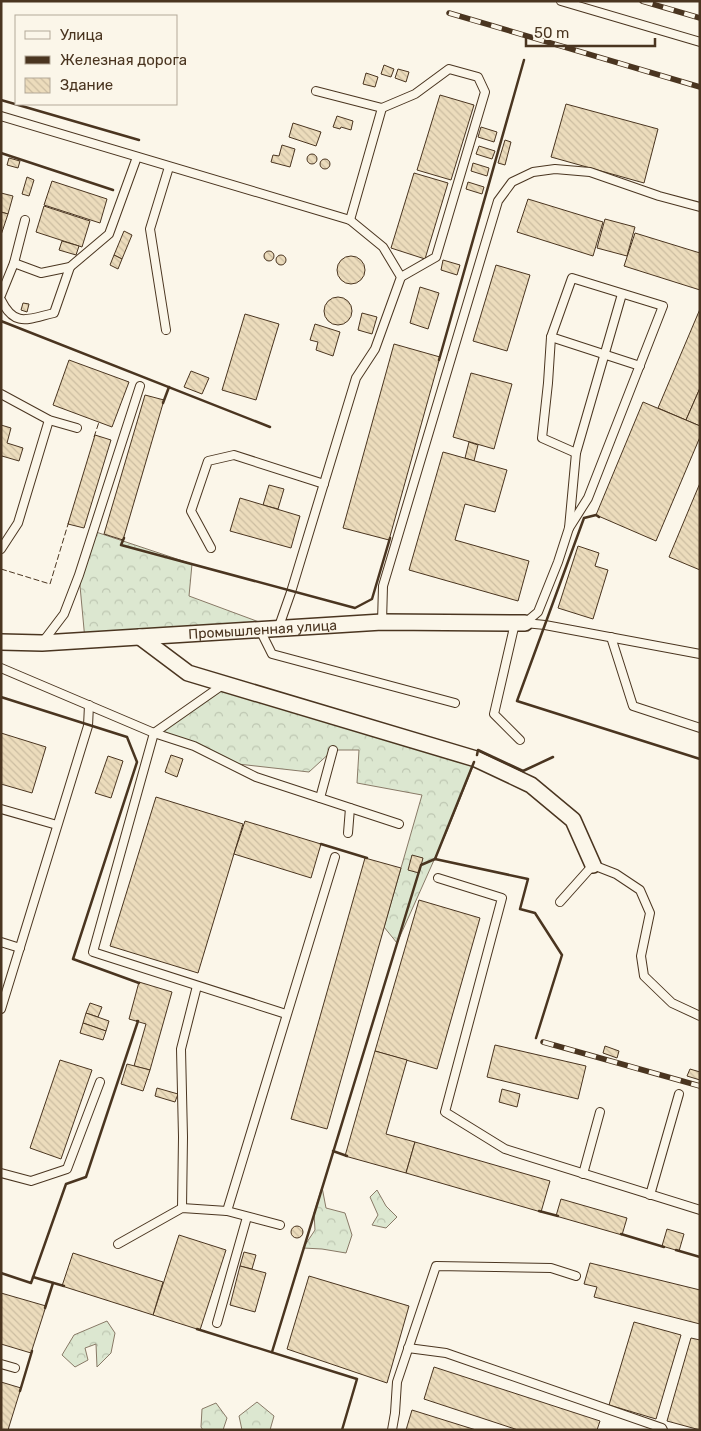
<svg xmlns="http://www.w3.org/2000/svg" width="701" height="1431" font-family="Rubik,sans-serif">
	<defs>
		<pattern id="forest-crowns" width="20" height="18" patternUnits="userSpaceOnUse" patternTransform="scale(1.25)"><rect width="20" height="18" fill="#dce7d0"/><path d="M2 6a3 3 0 1 1 6 0M12 15a3 3 0 1 1 6 0" fill="none" stroke="#bec7b2"/></pattern>
		<pattern id="building-back-hatch" width="6" height="6" patternUnits="userSpaceOnUse" patternTransform="scale(1.25)"><rect width="6" height="6" fill="#ecdcbc"/><path d="M-1 5l2 2M0 0l6 6M5-1l2 2" fill="none" stroke="#ccbda1"/></pattern>
	</defs>
	<rect width="100%" height="100%" fill="#fbf6e9"/>
	<g fill="url(#forest-crowns)" stroke="#887966">
		<path d="M93 531 192 564 189 596 278 629 85 640 79 575Z"/>
		<path d="M224 684 476 759 447 831 397 943 384 927 422 795 357 783 359 750H333L309 772 229 763 154 733Z"/>
		<path d="M322 1187 326 1208 345 1213 352 1235 346 1253 322 1249 303 1248 315 1230 314 1213Z"/>
		<path d="M377 1190 386 1206 397 1217 386 1228 372 1225 378 1215 370 1197Z"/>
		<path d="M107 1321 115 1333 111 1353 97 1367 96 1344 85 1348 88 1360 75 1367 62 1355 74 1335Z"/>
		<path d="M257 1402 274 1416 270 1430H242L239 1416Z"/>
		<path d="M216 1403 227 1418 223 1430H203L201 1427 202 1409Z"/>
	</g>
	<g fill="url(#building-back-hatch)" stroke="#4a3520">
		<path d="M384 65 394 69 391 77 381 74Z"/>
		<path d="M398 69 409 72 406 82 395 78Z"/>
		<path d="M366 73 378 77 375 87 363 84Z"/>
		<path d="M440 95 474 105 451 180 417 170Z"/>
		<path d="M566 104 658 129 644 183 551 157Z"/>
		<path d="M337 116 353 121 351 130 341 127 340 129 333 127Z"/>
		<path d="M293 123 321 132 316 146 289 137Z"/>
		<path d="M481 127 497 132 494 142 478 137Z"/>
		<path d="M505 140 511 142 505 165 498 163Z"/>
		<path d="M282 145 295 149 290 167 271 162 273 155 279 156Z"/>
		<path d="M479 146 495 151 492 159 476 154Z"/>
		<circle cx="312" cy="159" r="5"/>
		<path d="M9 158 20 161 18 168 7 165Z"/>
		<circle cx="325" cy="164" r="5"/>
		<path d="M473 163 489 168 487 176 471 171Z"/>
		<path d="M414 173 448 183 425 259 391 248Z"/>
		<path d="M27 177 34 180 29 196 22 194Z"/>
		<path d="M52 181 107 199 100 223 44 205Z"/>
		<path d="M468 182 484 187 482 194 466 189Z"/>
		<path d="M1 193 13 196 8 214 1 212Z"/>
		<path d="M528 199 603 222 593 256 517 232Z"/>
		<path d="M44 206 90 221 82 247 36 232Z"/>
		<path d="M1 212 8 214 1 235Z"/>
		<path d="M605 219 635 227 627 256 597 248Z"/>
		<path d="M124 231 132 235 122 259 114 255Z"/>
		<path d="M635 233 700 253V290L624 266Z"/>
		<path d="M62 241 79 246 76 255 59 250Z"/>
		<circle cx="269" cy="256" r="5"/>
		<circle cx="281" cy="260" r="5"/>
		<path d="M114 255 122 259 118 269 110 265Z"/>
		<circle cx="351" cy="270" r="14"/>
		<path d="M443 260 460 265 457 275 441 270Z"/>
		<path d="M496 265 530 275 507 351 473 341Z"/>
		<path d="M420 287 439 293 428 329 410 323Z"/>
		<circle cx="338" cy="311" r="14"/>
		<path d="M23 303 29 304 27 312 21 310Z"/>
		<path d="M700 309V388L686 420 658 408Z"/>
		<path d="M362 313 377 317 372 334 358 330Z"/>
		<path d="M245 314 279 324 256 400 222 390Z"/>
		<path d="M315 324 340 332 333 356 316 350 318 342 310 340Z"/>
		<path d="M394 344 440 357 389 540 343 528Z"/>
		<path d="M69 360 129 382 112 427 53 405Z"/>
		<path d="M191 371 209 378 202 394 184 387Z"/>
		<path d="M471 373 512 384 494 449 453 437Z"/>
		<path d="M700 388V426L686 420Z"/>
		<path d="M145 395 164 400 123 540 104 534Z"/>
		<path d="M643 402 700 426V437L656 541 596 515Z"/>
		<path d="M1 425 11 428 7 443 23 448 19 461 2 456 1 459Z"/>
		<path d="M95 435 111 440 84 528 68 524Z"/>
		<path d="M469 442 478 445 474 461 465 458Z"/>
		<path d="M443 452 507 470 495 512 465 504 455 540 529 561 518 601 409 570Z"/>
		<path d="M700 483V570L669 557Z"/>
		<path d="M269 485 284 489 278 509 263 505Z"/>
		<path d="M240 498 300 516 291 548 230 531Z"/>
		<path d="M578 546 599 553 595 566 608 570 593 619 558 608Z"/>
		<path d="M1 733 46 747 32 793 1 784Z"/>
		<path d="M171 755 183 759 177 777 165 772Z"/>
		<path d="M108 756 123 761 111 798 95 793Z"/>
		<path d="M156 797 243 824 198 973 110 946Z"/>
		<path d="M245 821 321 844 311 878 234 854Z"/>
		<path d="M412 855 423 858 419 873 408 870Z"/>
		<path d="M365 858 401 868 327 1129 291 1119Z"/>
		<path d="M419 900 480 918 437 1069 375 1051Z"/>
		<path d="M139 982 172 992 150 1070 134 1066 146 1024 129 1019Z"/>
		<path d="M90 1003 102 1007 98 1017 86 1013Z"/>
		<path d="M86 1013 109 1021 106 1031 83 1023Z"/>
		<path d="M83 1023 106 1031 103 1040 80 1033Z"/>
		<path d="M495 1045 586 1066 578 1099 487 1077Z"/>
		<path d="M605 1046 619 1051 617 1058 603 1053Z"/>
		<path d="M375 1051 407 1060 386 1134 415 1142 406 1173 345 1156Z"/>
		<path d="M60 1060 92 1070 61 1159 30 1148Z"/>
		<path d="M127 1064 150 1070 143 1091 121 1084Z"/>
		<path d="M690 1069 700 1072V1080L687 1076Z"/>
		<path d="M157 1088 178 1094 175 1102 155 1096Z"/>
		<path d="M502 1089 520 1094 517 1107 499 1102Z"/>
		<path d="M415 1142 550 1181 541 1212 406 1173Z"/>
		<path d="M561 1199 627 1218 622 1235 556 1216Z"/>
		<circle cx="297" cy="1232" r="6"/>
		<path d="M667 1229 684 1234 679 1251 662 1246Z"/>
		<path d="M179 1235 226 1250 200 1330 153 1315Z"/>
		<path d="M244 1252 256 1255 252 1269 240 1266Z"/>
		<path d="M73 1253 163 1282 153 1315 62 1286Z"/>
		<path d="M590 1263 700 1290V1324L594 1297 597 1287 584 1284Z"/>
		<path d="M240 1266 266 1273 255 1312 230 1305Z"/>
		<path d="M309 1276 409 1306 387 1383 287 1349Z"/>
		<path d="M1 1293 46 1306 31 1353 1 1344Z"/>
		<path d="M634 1322 681 1335 656 1419 609 1405Z"/>
		<path d="M691 1338 700 1340V1430L667 1421Z"/>
		<path d="M434 1367 600 1421 597 1430H518L424 1399Z"/>
		<path d="M1 1382 21 1388 8 1430H1Z"/>
		<path d="M412 1410 476 1430H406Z"/>
	</g>
	<g fill="none" stroke-linecap="round" stroke-linejoin="round">
		<g stroke="#4a3520" stroke-width="10">
			<g id="service">
				<path d="M561 1 700 42"/>
				<path d="M316 91 382 108 415 94 449 69 478 77 485 92 436 257 401 277"/>
				<path d="M1 116 350 220 383 247 401 277 375 349 356 378 291 592 278 629"/>
				<path d="M350 220 382 108"/>
				<path d="M14 263 41 273 70 267 109 234 137 157"/>
				<path d="M1 295 14 263 25 220"/>
				<path d="M1 300C15 328 28 319 54 313L70 267"/>
				<path d="M166 330 150 229 169 167"/>
				<path d="M551 337 640 366"/>
				<path d="M1 394 49 420 77 428"/>
				<path d="M569 528 588 498 663 306 572 278 551 337 548 383 542 438 576 453"/>
				<path d="M211 548 191 511 208 461 234 455 324 484"/>
				<path d="M1 549 18 523 49 420"/>
				<path d="M382 622 383 586 498 201 512 182 533 172 555 169 590 172 659 196 700 207"/>
				<path d="M515 623 494 714 520 740"/>
				<path d="M525 623 538 612 558 562 569 528 576 453 622 294"/>
				<path d="M525 623 545 625 700 654"/>
				<path d="M260 630 272 654 455 703"/>
				<path d="M611 637 633 706 700 728"/>
				<path d="M42 643 64 614 79 575 140 386"/>
				<path d="M1 668 154 733 194 746 256 777 399 824"/>
				<path d="M224 684 154 733 93 952 286 1014"/>
				<path d="M320 798 333 750"/>
				<path d="M1 809 57 825"/>
				<path d="M348 833 350 808"/>
				<path d="M438 878 502 898 445 1112 505 1149 700 1210"/>
				<path d="M560 902 593 865 616 874 640 890 650 913 641 956 644 976 672 1003 700 1016"/>
				<path d="M1 942 20 948"/>
				<path d="M1 1009 88 726 89 705"/>
				<path d="M1 1173 31 1181 67 1169 100 1082"/>
				<path d="M583 1174 600 1112"/>
				<path d="M650 1195 679 1094"/>
				<path d="M182 1208 183 1137 181 1049 197 986"/>
				<path d="M227 1211 335 857"/>
				<path d="M118 1244 182 1208 227 1211 280 1225"/>
				<path d="M217 1323 247 1217"/>
				<path d="M408 1348 446 1353 662 1428 663 1430"/>
				<path d="M1 1364 15 1368"/>
				<path d="M392 1430 395 1413 397 1382 436 1266 551 1268 576 1276"/>
			</g>
		</g>
		<g stroke="#4a3520" stroke-width="18">
			<g id="minor">
				<path d="M140 637 188 673 476 759 531 785 573 820 593 865"/>
				<path id="s1" d="M1 642 42 643 382 622 525 623"/>
			</g>
		</g>
		<use href="#service" stroke="#fbf6e9" stroke-width="8"/>
		<use href="#minor" stroke="#fbf6e9" stroke-width="15"/>
		<g stroke="#4a3520" stroke-width="5.5">
			<g id="rail">
				<path d="M642 1 700 18"/>
				<path d="M449 13 700 87"/>
				<path d="M543 1042 700 1086"/>
			</g>
		</g>
		<use href="#rail" stroke="#fbf6e9" stroke-width="4" stroke-dasharray="11" stroke-linecap="butt"/>
		<g stroke="#4a3520" stroke-width="1" stroke-dasharray="6 2.5" stroke-linecap="butt">
			<path d="M94 437 99 422"/>
			<path d="M1 569 50 584 69 521"/>
		</g>
		<g stroke="#4a3520" stroke-width="2.5">
			<path d="M1 100 139 140"/>
			<path d="M1 153 113 190"/>
			<path d="M1 321 270 427"/>
			<path d="M439 360 524 60"/>
			<path d="M163 403 169 387"/>
			<path d="M599 517 596 515 584 518 517 701 700 759"/>
			<path d="M124 538 121 545 355 608 372 599 390 538"/>
			<path d="M1 697 127 737 137 762 73 959 139 983"/>
			<path d="M477 755 478 750 523 771 553 757"/>
			<path d="M321 844 367 858"/>
			<path d="M435 859 474 762"/>
			<path d="M333 1151 347 1156"/>
			<path d="M539 1211 558 1216"/>
			<path d="M621 1234 664 1247"/>
			<path d="M676 1250 700 1257"/>
			<path d="M1 1273 31 1283 66 1184 86 1177 138 1021H137"/>
			<path d="M33 1277 64 1286"/>
			<path d="M45 1308 53 1283"/>
			<path d="M197 1329 357 1379 342 1430"/>
			<path d="M272 1352 421 865 435 859 528 879 520 909 535 913 562 955 536 1038"/>
			<path d="M20 1391 32 1351"/>
		</g>
	</g>
	<g text-anchor="middle" stroke-width="4" stroke-linejoin="round" paint-order="stroke">
		<g font-size="14" fill="#4a3520" stroke="#fbf6e9">
			<text dy="5" stroke="none"><textPath href="#s1" startOffset="262">Промышленная улица</textPath></text>
		</g>
	</g>
	<rect width="701" height="1431" fill="none" stroke="#4a3520" stroke-width="5"/>
	<rect x="15" y="15" width="162" height="90" fill="#fbf6e9" stroke="#b4a999"/>
	<rect x="25" y="31" width="25" height="8" fill="#fbf6e9" stroke="#b4a999"/>
	<text x="60" y="40" font-size="15" fill="#4a3520">Улица</text>
	<rect x="25" y="56" width="25" height="8" fill="#4a3520" stroke="#b4a999"/>
	<text x="60" y="65" font-size="15" fill="#4a3520">Железная дорога</text>
	<rect x="25" y="78" width="25" height="15" fill="url(#building-back-hatch)" stroke="#b4a999"/>
	<text x="60" y="90" font-size="15" fill="#4a3520">Здание</text>
	<path d="M526 38v8h129v-8" fill="none" stroke="#4a3520" stroke-width="2.5"/>
	<text x="534" y="38" font-size="15" fill="#4a3520" stroke="#fbf6e9" stroke-width="4" paint-order="stroke">50 m</text>
</svg>
